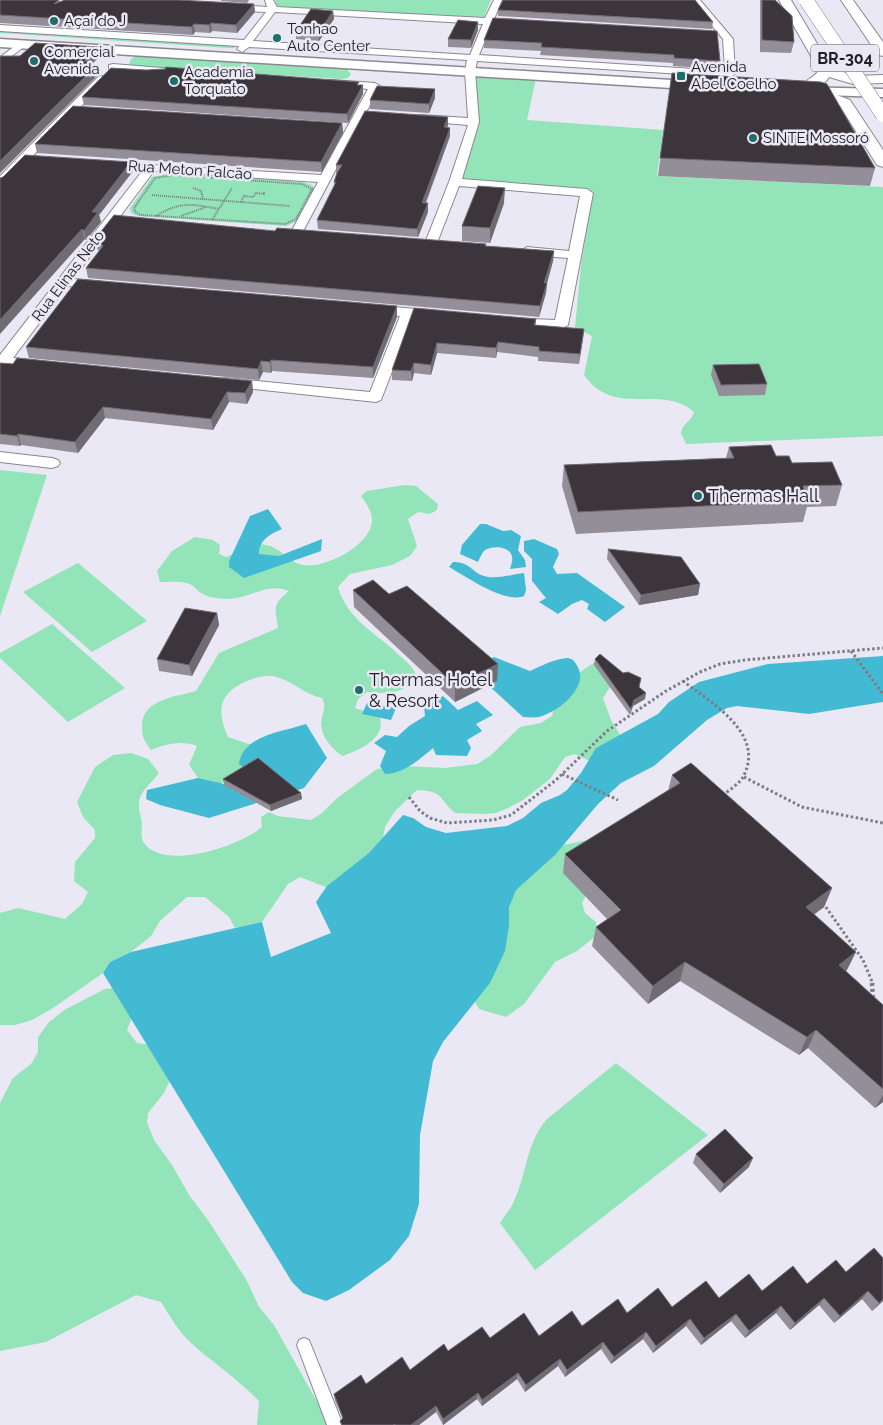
<svg xmlns="http://www.w3.org/2000/svg" width="883" height="1425" font-family="Raleway,sans-serif">
	<rect width="100%" height="100%" fill="#e9e8f4"/>
	<g fill="#94e4ba">
		<path d="M275 0H491L483 19 277 8Z"/>
		<path d="M0 29 237 45 234 48H227L0 33Z"/>
		<path d="M138 55 345 67 351 74 348 78 341 79 136 66 129 64 131 59Z"/>
		<path d="M475 74 536 78 527 120 663 130 657 176 883 187V436L686 444 681 433C683 422 691 422 694 412 661 383 615 419 584 375L592 336 575 328 581 265 593 191 470 180 461 178 479 123 473 85Z"/>
		<path d="M173 173 303 182 312 185 316 189 300 220 286 226 138 216 131 213 130 208 152 177Z"/>
		<path d="M0 470 47 475 0 616Z"/>
		<path d="M404 485 416 486 438 504 437 510 430 514 418 512 408 519 417 546 410 556 392 565 350 574 338 587C347 620 378 634 400 656 408 663 413 667 417 677 406 694 386 694 367 692L358 699 355 708 380 716C380 721 382 728 379 732 373 744 355 752 342 756 330 747 318 734 322 717 324 708 326 707 322 698 304 694 294 682 277 677 262 672 235 684 226 696 217 708 223 726 228 737L255 746 237 778 221 783 198 778 189 765 197 746C180 740 167 744 151 750 144 741 142 737 142 726 142 699 176 697 196 691L219 653 278 628C275 607 272 605 289 591 267 582 252 598 229 599 223 599 208 598 203 594 196 591 195 585 187 583 179 581 169 582 160 582L157 571 172 551 195 537 213 540 220 545 219 554 226 557C237 553 254 542 266 545 280 547 289 563 303 565 325 569 372 545 372 520 372 511 366 503 361 496L367 491Z"/>
		<path d="M78 563 147 621 92 652 23 592Z"/>
		<path d="M52 624 125 688 68 722 0 658V653Z"/>
		<path d="M595 662 610 675V687L603 698 611 720 624 741 598 765 575 754 565 757 550 779 523 800 508 808 496 813 484 814 455 813C438 798 444 791 417 790L395 811 385 827 380 856 338 892 300 877 288 884 262 922 235 928 229 917 205 897H187L160 921 151 936 131 952 110 962 103 973 53 1008 32 1020 15 1025H0V913L18 908 65 919 82 904 88 892 74 881 75 862 95 838V830L83 817 77 802 95 767 113 755 131 753 148 759 159 773C151 784 139 791 139 805 138 811 142 818 142 824 142 830 140 837 144 843 165 872 241 845 262 827L261 817 269 812 278 816 311 820 322 813 337 798 377 769 404 766 445 768 477 764 490 756 520 727 541 723 552 716 558 687Z"/>
		<path d="M593 839 607 851 582 903 585 913 596 922 597 935 577 951 555 962 524 1004 506 1017 479 1009 469 992 516 877 553 847Z"/>
		<path d="M124 987 135 1010 127 1030 137 1043 157 1046 173 1074 164 1093 148 1113 147 1122 154 1140 172 1165 189 1195 208 1220 247 1281 259 1307 274 1325 330 1425H257L259 1401C238 1379 213 1363 191 1343 178 1331 170 1316 161 1302L136 1295 46 1342 0 1351V1103L13 1078 31 1064 38 1052V1037L49 1022 66 1009 105 989Z"/>
		<path d="M616 1063 708 1135 535 1270 500 1223C504 1216 511 1209 514 1201 527 1173 526 1143 547 1119Z"/>
	</g>
	<g fill="#43bad3">
		<path d="M268 509 282 529C270 534 259 540 259 554L279 556 322 539 321 551 244 578 229 567V561L250 516Z"/>
		<path d="M480 524H486L503 531 511 530 521 536 518 550 525 560 526 567 510 569C511 565 513 561 512 557 511 546 491 545 484 551 481 554 480 558 478 562L460 554 462 545Z"/>
		<path d="M534 539 557 549 559 554 553 567 557 574 577 573 625 607 605 622 587 609 589 604 582 600 572 604 558 614 539 602 546 598 532 581V559L524 551V541Z"/>
		<path d="M453 562C471 562 471 572 484 576 495 580 513 574 524 573L526 590 524 596C505 604 467 577 449 567Z"/>
		<path d="M883 656V702L809 714 737 706 727 708 707 720 654 766 621 783 598 804 555 855 516 890 509 907V925L505 951 490 983 443 1042 433 1061 420 1135 419 1204 409 1236 390 1260 349 1290 326 1301 303 1293 292 1282 103 973 110 962 131 952 262 922 271 957 331 933 316 902 327 886 369 853 403 815 413 818 426 827 446 833 507 826 523 818 541 803 560 795 567 790 581 773 596 748 658 714 669 702 699 682 768 664Z"/>
		<path d="M494 657 530 671C541 666 554 659 567 658 571 658 574 660 576 664 592 686 558 712 539 717 534 718 528 717 523 717L488 685 497 681 480 664Z"/>
		<path d="M443 696 458 710 477 701 493 715 476 724 482 731 467 740 471 748 467 756 436 755 433 748C420 759 403 774 385 774L380 766 386 751 374 743 385 735 397 737 409 726 425 716 424 707Z"/>
		<path d="M367 703 396 708 391 720 362 714Z"/>
		<path d="M306 724 327 758 304 788 209 818 160 805 146 799 147 790 198 778 221 783 236 791 249 772 239 764C243 735 282 732 306 724Z"/>
	</g>
	<g fill="none" stroke-linecap="round" stroke-linejoin="round">
		<g stroke="#898892" stroke-width="2">
			<path id="service" d="M304 1338 309 1340 343 1425H327L297 1345 299 1340Z"/>
		</g>
		<g stroke="#898892" stroke-width="2">
			<g id="minor">
				<path d="M265 0H273L277 7 485 18 494 0H502L494 19 518 20 523 23 518 26 492 24 479 55 725 71 723 39 691 0H700L733 39 735 74 730 77 477 61 475 71 479 122 462 179 587 189 593 193 568 325 561 329 510 325 505 324 503 321 505 318 555 320 568 258 527 255 521 251 527 247 569 251 580 196 459 186 437 243 435 246H427L425 243 449 182 468 125 421 121 416 118 421 115 468 118 465 71 467 60 249 47 242 52 237 49 239 46 0 31V25L244 40 266 12 227 10 222 7 227 4 267 7ZM275 12 483 24 470 55 253 41Z"/>
				<path d="M22 41 25 42V46L0 65V57Z"/>
				<path d="M113 64 174 69 179 72 174 75 109 69V65Z"/>
				<path d="M102 76 106 77V81L4 185 0 187V176L98 77Z"/>
				<path d="M332 80 375 83 380 86 301 235H293L291 232 318 182 154 171 73 279 105 282 107 285 105 288 67 286 13 358 47 362 49 365 47 368 42 369 0 365V355L143 170 105 167 101 166 99 164 101 162 321 175 368 89 328 85V81Z"/>
				<path d="M371 305 439 311 446 315 439 319 413 317 381 400 376 402 225 386 220 385 218 382 220 379 225 378 370 392 400 316 366 312 364 309 366 306Z"/>
				<path d="M0 452 52 458 58 460 60 463 58 466 52 468 0 462Z"/>
			</g>
		</g>
		<g stroke="#898892" stroke-width="3">
			<g id="tertiary">
				<path d="M0 39 704 82 710 86 704 90 0 47Z"/>
				<path d="M799 87 883 89V97L794 94 793 91 794 88Z"/>
			</g>
		</g>
		<g stroke="#898892" stroke-width="2">
			<g id="trunk">
				<path d="M779 0H791L831 67 853 76 883 75V83L853 84 829 77C825 85 814 89 806 87L804 84C808 78 815 77 819 70Z"/>
				<path d="M841 0H853L883 42V56L878 55Z"/>
				<path d="M821 89 850 100 883 150V167L877 165 840 106 816 96 814 93 816 90Z"/>
			</g>
		</g>
		<g stroke="#7d7c84" stroke-width="2" stroke-dasharray="1 1" stroke-linecap="butt">
			<path d="M173 175 302 184 312 189 296 219 285 224 141 215 135 212 134 208 155 178Z"/>
			<path d="M193 188 201 191 203 199"/>
			<path d="M152 195 290 206"/>
			<path d="M241 202 244 196 253 197 256 193 264 194V191"/>
			<path d="M156 216C180 201 192 204 219 209"/>
			<path d="M181 216 206 207"/>
			<path d="M212 220 232 188"/>
		</g>
		<g stroke="#7d7c84" stroke-width="3" stroke-dasharray="2.5 2.5" stroke-linecap="butt">
			<path d="M851 651 883 694"/>
			<path d="M683 681C710 702 765 733 744 775 741 783 729 790 722 796"/>
			<path d="M562 774 618 800"/>
			<path d="M744 777 802 807 883 823"/>
			<path d="M409 797 420 811 430 818 447 823 493 820 511 815 556 780 607 731 666 691 700 672 720 664 745 660 883 648"/>
			<path d="M823 903 863 960 873 984"/>
		</g>
		<path stroke="#7d7c84" stroke-width="4.5" stroke-dasharray="3 3" stroke-linecap="butt" d="M872 983 873 1000"/>
		<use href="#service" fill="#fff" fill-rule="evenodd"/>
		<use href="#minor" fill="#fff" fill-rule="evenodd"/>
		<use href="#tertiary" fill="#fff" fill-rule="evenodd"/>
		<use href="#trunk" fill="#fff" fill-rule="evenodd"/>
		<g stroke="#898892" stroke-width="15" stroke-linecap="butt">
			<path id="trunk-bridge" d="M806 0 883 115"/>
		</g>
		<use href="#trunk-bridge" stroke="#fff" stroke-width="14"/>
	</g>
	<g fill="#938e98">
		<path d="M0 0 254 4 255 12 237 33 212 31 210 33 195 32 193 35 0 23Z"/>
		<path d="M221 0H249L247 3 221 1Z"/>
		<path d="M760 0H775L794 42 791 53 760 52Z"/>
		<path d="M498 10 713 22 712 29 498 16Z"/>
		<path d="M333 11 334 19 319 41 296 39V31Z"/>
		<path d="M493 18 720 61 719 69 673 66V63L540 55 541 51 484 48V40Z"/>
		<path d="M478 30 471 48 448 47V39Z"/>
		<path d="M672 73 875 168 870 186 658 176Z"/>
		<path d="M359 85 363 94 348 123 84 105 82 97Z"/>
		<path d="M435 89V98L429 113 370 109V100Z"/>
		<path d="M448 117V125L447 128 450 136 426 203 428 212 418 237 318 229 317 220 334 186V182L337 173H336V165Z"/>
		<path d="M342 123 343 133 322 172 37 153 35 144Z"/>
		<path d="M133 171 99 215 101 222 86 240 0 178Z"/>
		<path d="M504 203 490 243 462 241V226Z"/>
		<path d="M275 231 554 251 553 261 547 283 546 293 539 317 88 278 86 268 99 251 97 249 95 239Z"/>
		<path d="M414 308 536 319V325L584 329 579 364 538 361V357L497 352 496 358 437 353 431 375 414 373 412 381 392 380V370Z"/>
		<path d="M397 317 373 378 272 371 271 373 263 372 259 380 29 358 26 347Z"/>
		<path d="M0 363 252 381 253 392 247 404 229 402 213 430 105 418 78 453 21 445 20 446 0 444Z"/>
		<path d="M713 365 767 384 765 395 719 396 711 375Z"/>
		<path d="M729 447 776 456 842 485 836 506 807 507 803 522 576 534 562 486 564 465 726 458Z"/>
		<path d="M608 549 700 584 698 595 639 605 607 559Z"/>
		<path d="M353 590 389 594 498 664 497 681 455 702 354 607Z"/>
		<path d="M217 613 219 625 192 676 159 671 157 659Z"/>
		<path d="M595 659 623 673 641 678 639 687 645 699 633 706 630 715 594 665Z"/>
		<path d="M672 775 832 888 824 907 814 914 847 970 846 971 883 1005V1102L875 1108 808 1048 799 1055 680 981 648 1004 592 946 596 927 607 919 563 873 565 854 668 791Z"/>
		<path d="M223 779 301 793 302 799 271 811 224 785Z"/>
		<path d="M696 1154 749 1167 720 1193 693 1163Z"/>
		<path d="M883 1258V1301L872 1311 862 1299 834 1323 819 1305 790 1330 776 1313 745 1338 731 1321 701 1345 686 1326 653 1353 643 1339 611 1364 601 1349 565 1377 558 1366 525 1392 517 1379 482 1406 477 1399 443 1425 436 1412 419 1425H341L340 1421 343 1419 335 1401 334 1394 410 1370 448 1351 490 1338 539 1336 582 1326 627 1313 672 1307 719 1298 807 1284 846 1272Z"/>
	</g>
	<g fill="#716b73">
		<path d="M254 4 255 12 237 33 236 25Z"/>
		<path d="M333 11 334 19 319 41V32Z"/>
		<path d="M478 22V30L471 48V40Z"/>
		<path d="M211 23 212 31 210 33 209 25Z"/>
		<path d="M194 24 195 32 193 35 191 27Z"/>
		<path d="M100 47 101 55 90 66 91 70 85 66 84 61Z"/>
		<path d="M95 67 97 76 0 173V161Z"/>
		<path d="M363 85V94L348 123 347 114Z"/>
		<path d="M435 89V98L429 113V104Z"/>
		<path d="M448 117V125L444 136V127Z"/>
		<path d="M342 123 343 133 322 172 321 162Z"/>
		<path d="M450 128V136L422 212V203Z"/>
		<path d="M131 162 133 171 99 215 101 222 86 240 84 231 92 212Z"/>
		<path d="M505 188 504 203 490 243V228Z"/>
		<path d="M428 203V212L418 237 417 229Z"/>
		<path d="M82 229 85 239 0 334V320Z"/>
		<path d="M554 251 553 261 547 283 546 293 539 317 540 306 544 283Z"/>
		<path d="M397 306V317L373 378V367Z"/>
		<path d="M584 329 583 339 579 364 580 354Z"/>
		<path d="M498 342 497 352 496 358V348Z"/>
		<path d="M437 343V353L431 375V365Z"/>
		<path d="M271 360 272 371 271 373 270 362Z"/>
		<path d="M261 361 263 372 259 380 258 369Z"/>
		<path d="M414 363V373L412 381 411 371Z"/>
		<path d="M252 381 253 392 247 404 245 393Z"/>
		<path d="M227 392 229 402 213 430 211 419Z"/>
		<path d="M103 407 105 418 78 453 75 442Z"/>
		<path d="M18 434 21 445 20 446 17 436Z"/>
		<path d="M700 584 698 595 639 605 641 595Z"/>
		<path d="M217 613 219 625 192 676 189 665Z"/>
		<path d="M498 664 497 681 455 702V685Z"/>
		<path d="M646 693 645 699 633 706 630 715 634 700Z"/>
		<path d="M301 793 302 799 271 811 270 805Z"/>
		<path d="M832 888 824 907 799 926 806 907Z"/>
		<path d="M856 952 847 970 831 983 839 965Z"/>
		<path d="M685 962 680 981 648 1004 653 986Z"/>
		<path d="M816 1030 808 1048 799 1055 807 1037Z"/>
		<path d="M883 1095V1102L875 1108Z"/>
		<path d="M753 1158 749 1167 720 1193 724 1184Z"/>
		<path d="M868 1291 862 1299 834 1323 840 1316Z"/>
		<path d="M824 1298 819 1305 790 1330 795 1323Z"/>
		<path d="M883 1299V1301L872 1311 879 1303Z"/>
		<path d="M781 1306 776 1313 745 1338 749 1331Z"/>
		<path d="M736 1314 731 1321 701 1345 704 1338Z"/>
		<path d="M690 1319 686 1326 653 1353 656 1346Z"/>
		<path d="M646 1332 643 1339 611 1364 614 1357Z"/>
		<path d="M603 1342 601 1349 565 1377 567 1370Z"/>
		<path d="M560 1359 558 1366 525 1392 526 1385Z"/>
		<path d="M518 1373 517 1379 482 1406V1400Z"/>
		<path d="M478 1393 477 1399 443 1425V1419Z"/>
		<path d="M436 1406V1412L419 1425H411Z"/>
	</g>
	<g fill="#3d353c" stroke="#716b73">
		<path d="M0 0H59L54 4 65 0H178L254 4 236 25 211 23 209 25 194 24 191 27 0 15Z"/>
		<path d="M503 0H695L713 22 498 10Z"/>
		<path d="M762 0H775L792 16 794 42 762 40Z"/>
		<path d="M311 9 333 11 319 32 296 31Z"/>
		<path d="M493 18 717 31 720 61 674 58V55L541 47 542 43 484 40Z"/>
		<path d="M458 20 478 22 471 40 448 39Z"/>
		<path d="M35 43 100 47 84 61 89 62 85 66 95 67 0 161V57L1 56H20Z"/>
		<path d="M166 67 359 82 357 85H363L347 114 82 97 111 68 146 70 165 69Z"/>
		<path d="M672 73 821 82 827 84 875 168 660 158Z"/>
		<path d="M377 86 435 89 429 104 370 100Z"/>
		<path d="M73 106 342 123 321 162 35 144Z"/>
		<path d="M365 111 448 117 444 127 450 128 422 203H428L417 229 317 220 336 182H334L337 173 342 165H336Z"/>
		<path d="M25 155 131 162 92 212H98L84 231 82 229 0 320V178L3 177Z"/>
		<path d="M478 186 505 188 490 228 462 226Z"/>
		<path d="M114 215 275 231 277 228 486 244 485 246 554 251 544 283H547L540 306 86 268 103 246 95 239Z"/>
		<path d="M78 279 397 306 373 367 271 360 270 362 261 361 258 369 26 347Z"/>
		<path d="M414 308 536 319 534 325 584 329 580 354 539 351V347L498 342 496 348 437 343 431 365 414 363 411 371 392 370Z"/>
		<path d="M17 358 252 381 245 393 227 392 211 419 103 407 75 442 18 434 17 436 0 434V363L13 364Z"/>
		<path d="M759 364 767 384 721 385 713 365Z"/>
		<path d="M771 445 776 456H789L792 463 832 462 842 485 803 486 809 501 578 512 564 465 734 458 729 447Z"/>
		<path d="M608 549 681 557 700 584 641 595Z"/>
		<path d="M373 580 389 594 407 586 498 664 455 685 353 590Z"/>
		<path d="M185 608 217 613 189 665 157 659Z"/>
		<path d="M600 654 623 673 628 672 641 678 639 687 646 693 634 700 631 709 595 659Z"/>
		<path d="M258 758 301 793 270 805 223 779Z"/>
		<path d="M691 763 832 888 806 907 856 952 839 965 883 1005V1089L816 1030 807 1037 685 962 653 986 596 927 621 910 565 854 680 783 672 775Z"/>
		<path d="M725 1129 753 1158 724 1184 696 1154Z"/>
		<path d="M874 1248 883 1258V1299L879 1303 868 1291 840 1316 824 1298 795 1323 781 1306 749 1331 736 1314 704 1338 690 1319 656 1346 646 1332 614 1357 603 1342 567 1370 560 1359 526 1385 518 1373 482 1400 478 1393 443 1419 436 1406 411 1425H395V1424L393 1425H342L340 1421 343 1418 334 1394 361 1375 366 1384 402 1357 410 1370 444 1344 448 1351 482 1327 490 1338 524 1313 539 1336 572 1311 582 1326 618 1299 627 1313 658 1288 672 1307 706 1281 719 1298 749 1274 762 1291 793 1266 807 1284 836 1260 846 1272Z"/>
	</g>
	<g fill="#216d6b" stroke="#e9e8f4" stroke-width="2">
		<circle cx="54" cy="21" r="5"/>
		<circle cx="277" cy="38" r="5"/>
		<circle cx="34" cy="61" r="5"/>
		<rect x="676" y="71" width="10" height="10" rx="2.5"/>
		<circle cx="174" cy="81" r="5"/>
		<circle cx="753" cy="138" r="5"/>
		<circle cx="698" cy="496" r="5"/>
		<circle cx="359" cy="690" r="5"/>
	</g>
	<g text-anchor="middle" stroke-width="5" stroke-linejoin="round" paint-order="stroke">
		<g font-size="15" fill="#212125" stroke="#e9e8f4" text-anchor="start">
			<text x="64" y="26">Açaí do J</text>
			<text x="287" y="34">Tonhao<tspan x="287" dy="17">Auto Center</tspan></text>
			<text x="44" y="57">Comercial<tspan x="44" dy="17">Avenida</tspan></text>
			<text x="691" y="72">Avenida<tspan x="691" dy="17">Abel Coelho</tspan></text>
			<text x="184" y="77">Academia<tspan x="184" dy="17">Torquato</tspan></text>
			<text x="763" y="143">SINTE Mossoró</text>
		</g>
		<g font-size="15" fill="#212125" stroke="#e9e8f4">
			<text transform="translate(190 170) rotate(4)" y="5">Rua Meton Falcão</text>
			<text transform="translate(68 276) rotate(-53)" y="5">Rua Elinas Neto</text>
		</g>
		<rect fill="#e9e8f4" stroke="#5d5d63" stroke-width="1" x="811" y="44.5" width="68" height="27" rx="4"/>
		<g font-size="16" font-weight="bold" fill="#212125">
			<text x="845" y="64">BR-304</text>
		</g>
		<g font-size="18" fill="#212125" stroke="#e9e8f4" text-anchor="start">
			<text x="708" y="502">Thermas Hall</text>
			<text x="369" y="686">Thermas Hotel<tspan x="369" dy="21">&amp; Resort</tspan></text>
		</g>
	</g>
</svg>
